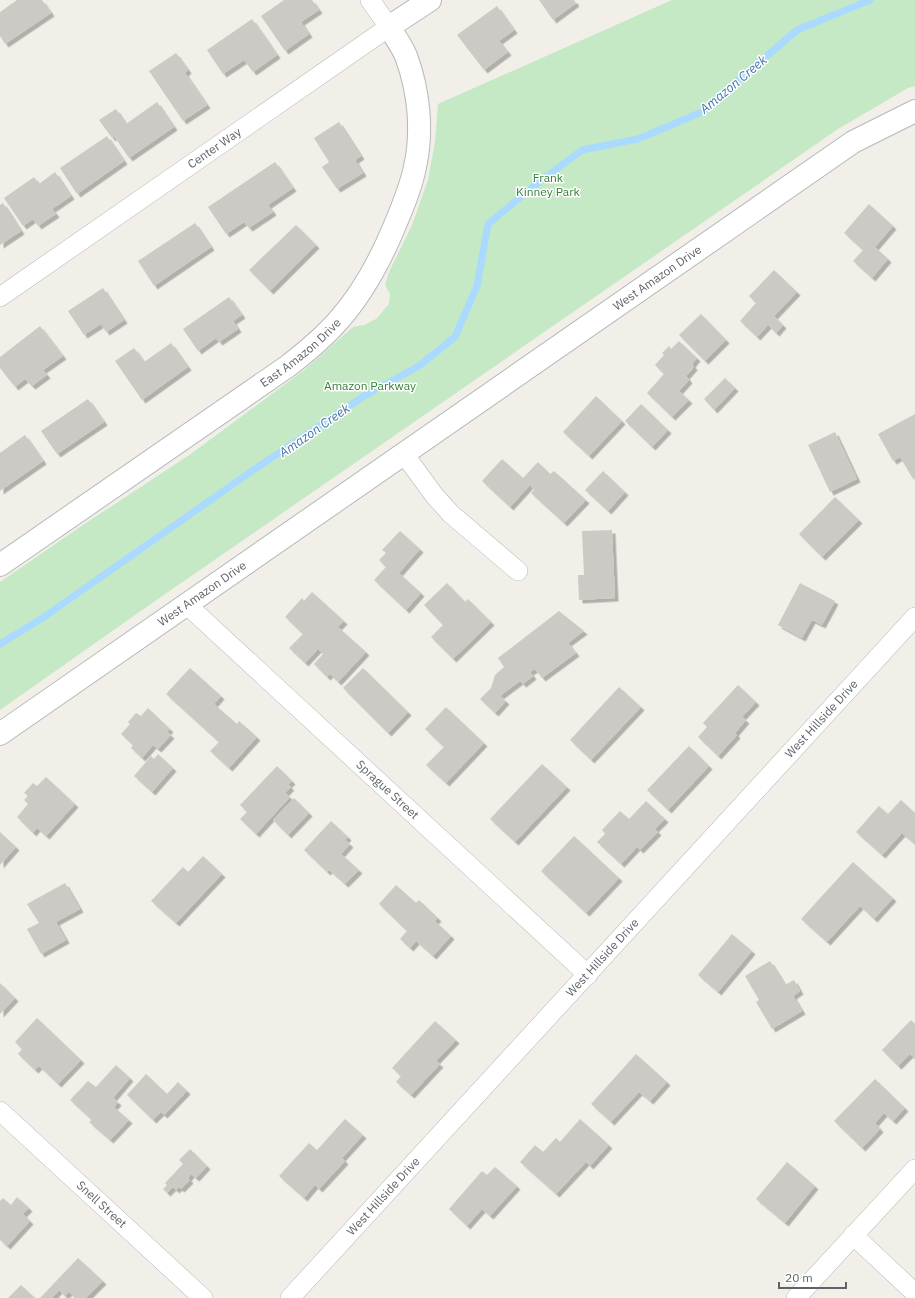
<svg xmlns="http://www.w3.org/2000/svg" width="915" height="1298" font-family="'IBM Plex Sans',sans-serif">
	<defs>
		<filter id="shadow"><feDropShadow dx="3.5" dy="3.5" stdDeviation="0" flood-color="#0004"/></filter>
	</defs>
	<rect width="100%" height="100%" fill="#f1efe8"/>
	<path fill="#c5e8c5" d="M672 0H915V86L908 88 838 129 145 608 0 710V582L86 523 188 456 303 371 353 327 364 325 376 319 389 304 390 294 385 285 389 272 412 225 428 180 435 141 438 104Z"/>
	<g fill="none" stroke-linecap="round" stroke-linejoin="round">
		<path stroke="#aadaff" stroke-width="7" d="M0 644 44 617 249 473 364 396 419 366 455 337 477 286 488 224 534 186 582 150 638 139 702 112 797 30 870 0"/>
	</g>
	<g fill="#cccac5" filter="url(#shadow)">
		<path d="M17 0H42L51 13 5 44 0 36V12Z"/>
		<path d="M284 0H312L319 10 301 22 309 34 285 51 261 16Z"/>
		<path d="M539 0H574L576 3 553 20Z"/>
		<path d="M497 6 514 30 499 41 508 52 484 70 457 35Z"/>
		<path d="M252 19 277 55 253 72 244 60 223 74 207 50Z"/>
		<path d="M176 53 188 70 185 73 207 105 183 121 149 71Z"/>
		<path d="M157 102 174 127 129 158 114 136 112 138 99 120 116 109 126 124Z"/>
		<path d="M339 122 361 156 355 160 363 173 337 189 322 167 329 162 314 138Z"/>
		<path d="M107 136 124 161 77 194 60 168Z"/>
		<path d="M275 162 293 188 268 205 273 212 249 228 244 222 226 234 208 207Z"/>
		<path d="M55 172 71 196 52 209 56 214 38 226 33 219 23 226 4 198 34 177 39 184Z"/>
		<path d="M3 203 21 231 0 245V205Z"/>
		<path d="M869 204 893 226 875 247 888 259 872 278 853 261 863 250 844 233Z"/>
		<path d="M195 223 211 247 154 286 138 261Z"/>
		<path d="M296 225 316 245 270 291 249 270Z"/>
		<path d="M774 270 797 292 774 316 783 325 776 333 768 325 757 337 740 321 756 303 749 296Z"/>
		<path d="M103 288 124 320 106 332 101 324 84 335 68 311Z"/>
		<path d="M229 297 242 315 233 321 238 329 219 342 216 338 198 351 183 329Z"/>
		<path d="M701 314 726 340 705 361 679 335Z"/>
		<path d="M40 326 63 356 43 370 47 375 32 386 25 379 15 387 0 368V357Z"/>
		<path d="M679 341 697 358 692 364 694 367 686 376 689 380 679 391 689 400 672 417 647 393 664 374 655 365 664 355 662 353 669 346 671 349Z"/>
		<path d="M171 343 188 367 142 400 115 361 134 348 144 362Z"/>
		<path d="M725 378 735 388 714 410 704 399Z"/>
		<path d="M596 396 622 421 589 456 563 432Z"/>
		<path d="M88 399 104 422 57 454 41 431Z"/>
		<path d="M641 404 668 430 652 447 625 421Z"/>
		<path d="M915 414V478L913 479 900 457 893 461 878 434Z"/>
		<path d="M835 432 857 479 830 492 808 445Z"/>
		<path d="M25 435 43 461 0 491V453Z"/>
		<path d="M502 459 523 478 538 462 550 474 554 471 586 500 564 523 531 493 534 490 530 485 510 507 482 481Z"/>
		<path d="M603 471 625 492 608 511 585 490Z"/>
		<path d="M835 497 859 520 822 557 799 534Z"/>
		<path d="M612 530 615 598 579 600 578 575H584L582 531Z"/>
		<path d="M400 531 420 549 399 573 421 593 406 610 374 580 386 567 379 560 386 553 382 550Z"/>
		<path d="M447 583 465 602 468 599 491 622 453 659 431 637 443 625 424 605Z"/>
		<path d="M800 583 835 601 822 625 812 620 802 638 778 625Z"/>
		<path d="M312 592 344 621 338 627 366 652 338 682 330 674 327 677 314 664 323 654 318 649 305 663 289 648 303 634 285 617 302 598 304 601Z"/>
		<path d="M559 611 584 631 568 643 576 653 542 678 535 669 530 672 533 676 523 684 520 681 500 696 506 701 495 713 480 699 491 688 495 675 504 667 498 658Z"/>
		<path d="M190 668 221 696 214 704 237 724 239 721 257 737 229 768 210 751 219 742 166 694Z"/>
		<path d="M363 668 408 712 388 733 343 688Z"/>
		<path d="M738 685 756 702 742 717 746 720 735 733 737 735 718 756 698 737 707 727 703 723Z"/>
		<path d="M619 687 641 707 591 760 570 740Z"/>
		<path d="M446 707 484 743 446 783 426 765 444 747 425 729Z"/>
		<path d="M148 708 170 729 167 732 171 735 158 749 153 745 142 758 131 748 133 745 121 734 130 724 128 722 136 713 141 716Z"/>
		<path d="M689 746 709 766 668 810 647 790Z"/>
		<path d="M158 754 173 768 152 792 134 776 151 756 154 759Z"/>
		<path d="M542 764 567 787 515 842 490 819Z"/>
		<path d="M277 766 292 781 288 785 291 787 285 793 290 797 256 834 240 819 247 812 240 805Z"/>
		<path d="M46 777 75 804 46 836 37 828 33 833 17 817 28 804 24 800 28 796 24 793 33 783 37 786Z"/>
		<path d="M294 798 309 813 288 835 273 820Z"/>
		<path d="M901 800 915 813V844L902 833 882 855 856 832 879 806 888 814Z"/>
		<path d="M646 801 665 819 655 829 658 832 640 850 637 847 621 864 597 842 605 834 602 830 620 811 629 819Z"/>
		<path d="M331 821 348 837 345 840 350 844 341 854 359 870 345 884 329 870 327 872 304 850Z"/>
		<path d="M0 832 16 847 0 865Z"/>
		<path d="M574 836 619 878 586 913 541 871Z"/>
		<path d="M203 856 222 874 176 923 151 901 183 867 188 872Z"/>
		<path d="M853 862 893 898 874 919 860 906 827 942 801 919Z"/>
		<path d="M65 883 80 909 56 922 66 940 41 954 27 929 39 923 27 904Z"/>
		<path d="M396 885 416 903 419 900 438 918 435 921 451 936 433 956 416 941 410 948 400 939 407 931 379 904Z"/>
		<path d="M732 934 752 951 718 992 698 975Z"/>
		<path d="M770 961 785 985 794 980 800 991 793 996 802 1011 772 1029 756 1002 759 1000 745 976Z"/>
		<path d="M0 983 15 998 0 1014Z"/>
		<path d="M37 1018 81 1060 58 1084 39 1066 35 1070 18 1054 22 1049 15 1042Z"/>
		<path d="M911 1020 915 1024V1058L910 1054 898 1066 882 1050Z"/>
		<path d="M435 1021 456 1040 436 1061 440 1064 411 1095 396 1082 401 1076 392 1068Z"/>
		<path d="M636 1054 667 1082 650 1101 639 1092 611 1122 591 1104Z"/>
		<path d="M116 1065 130 1078 113 1098 118 1102 114 1107 129 1120 110 1140 89 1122 92 1120 70 1100 88 1081 96 1087Z"/>
		<path d="M146 1074 167 1094 178 1082 187 1091 164 1115 161 1112 153 1120 127 1095Z"/>
		<path d="M875 1079 905 1108 893 1121 884 1113 875 1123 880 1129 862 1148 834 1121Z"/>
		<path d="M345 1119 363 1135 342 1158 345 1161 319 1189 315 1185 304 1198 279 1176 309 1143 317 1150Z"/>
		<path d="M580 1119 609 1145 590 1166 586 1162 556 1194 520 1162 535 1145 543 1152 556 1138 560 1142Z"/>
		<path d="M190 1149 207 1166 196 1178 191 1174 188 1178 190 1180 181 1189 179 1187 176 1190 173 1187 167 1193 163 1189 167 1185 165 1183 183 1164 179 1160Z"/>
		<path d="M787 1162 815 1186 785 1223 756 1199Z"/>
		<path d="M495 1167 517 1186 490 1216 482 1209 467 1226 449 1209 482 1171 487 1175Z"/>
		<path d="M17 1197 29 1208 23 1214 30 1221 7 1246 0 1240V1201L3 1198 11 1205Z"/>
		<path d="M78 1258 103 1281 86 1298H75L69 1292 65 1296 59 1290 52 1298H40Z"/>
		<path d="M21 1285 35 1298H8Z"/>
	</g>
	<g fill="none" stroke-linecap="round" stroke-linejoin="round">
		<g stroke="#b5b8bc" stroke-width="20">
			<g id="minor">
				<path id="s1" d="M0 297 389 27 370 0"/>
				<path d="M404 454 434 495 451 514 518 571"/>
				<path id="s2" d="M186 604 588 975"/>
				<path id="s3" d="M0 1111 203 1298"/>
				<path d="M853 1235 915 1293"/>
				<path id="s4" d="M290 1298 915 617"/>
				<path d="M796 1298 915 1169"/>
			</g>
		</g>
		<g stroke="#b5b8bc" stroke-width="24">
			<g id="tertiary">
				<path id="s5" d="M0 565 288 366C306 352 323 338 338 321 363 293 381 259 395 225 403 206 411 187 415 167 423 131 419 91 406 56 402 46 395 37 389 27L430 0"/>
				<path id="s6" d="M0 734 853 142 915 111"/>
			</g>
		</g>
		<use href="#minor" stroke="#fff" stroke-width="19"/>
		<use href="#tertiary" stroke="#fff" stroke-width="22"/>
	</g>
	<g text-anchor="middle" stroke-width="3" stroke-linejoin="round" paint-order="stroke">
		<g font-size="12" fill="#5f6368" stroke="#fff">
			<text dy="4" stroke="none"><textPath href="#s1" startOffset="261">Center Way</textPath></text>
			<text dy="4" stroke="none"><textPath href="#s6" startOffset="800">West Amazon Drive</textPath></text>
			<text dy="4" stroke="none"><textPath href="#s5" startOffset="368">East Amazon Drive</textPath></text>
			<text dy="4" stroke="none"><textPath href="#s6" startOffset="246">West Amazon Drive</textPath></text>
			<text dy="4" stroke="none"><textPath href="#s4" startOffset="786">West Hillside Drive</textPath></text>
			<text dy="4" stroke="none"><textPath href="#s2" startOffset="274">Sprague Street</textPath></text>
			<text dy="4" stroke="none"><textPath href="#s4" startOffset="462">West Hillside Drive</textPath></text>
			<text dy="4" stroke="none"><textPath href="#s4" startOffset="138">West Hillside Drive</textPath></text>
			<text dy="4" stroke="none"><textPath href="#s3" startOffset="138">Snell Street</textPath></text>
		</g>
		<g font-size="12" fill="#348238" stroke="#fff">
			<text x="548" y="182">Frank<tspan x="548" dy="14">Kinney Park</tspan></text>
			<text x="370" y="390">Amazon Parkway</text>
		</g>
		<g font-size="13" font-style="italic" fill="#4174aa" stroke="#fff">
			<text transform="translate(733 84) rotate(-40)" y="5">Amazon Creek</text>
			<text transform="translate(314 430) rotate(-35)" y="5">Amazon Creek</text>
		</g>
	</g>
	<path d="M779 1282v6h67v-6" fill="none" stroke="#5f6368" stroke-width="2"/>
	<text x="785" y="1282" font-size="12" fill="#5f6368" stroke="#ffffff" stroke-width="3" paint-order="stroke">20 m</text>
</svg>
